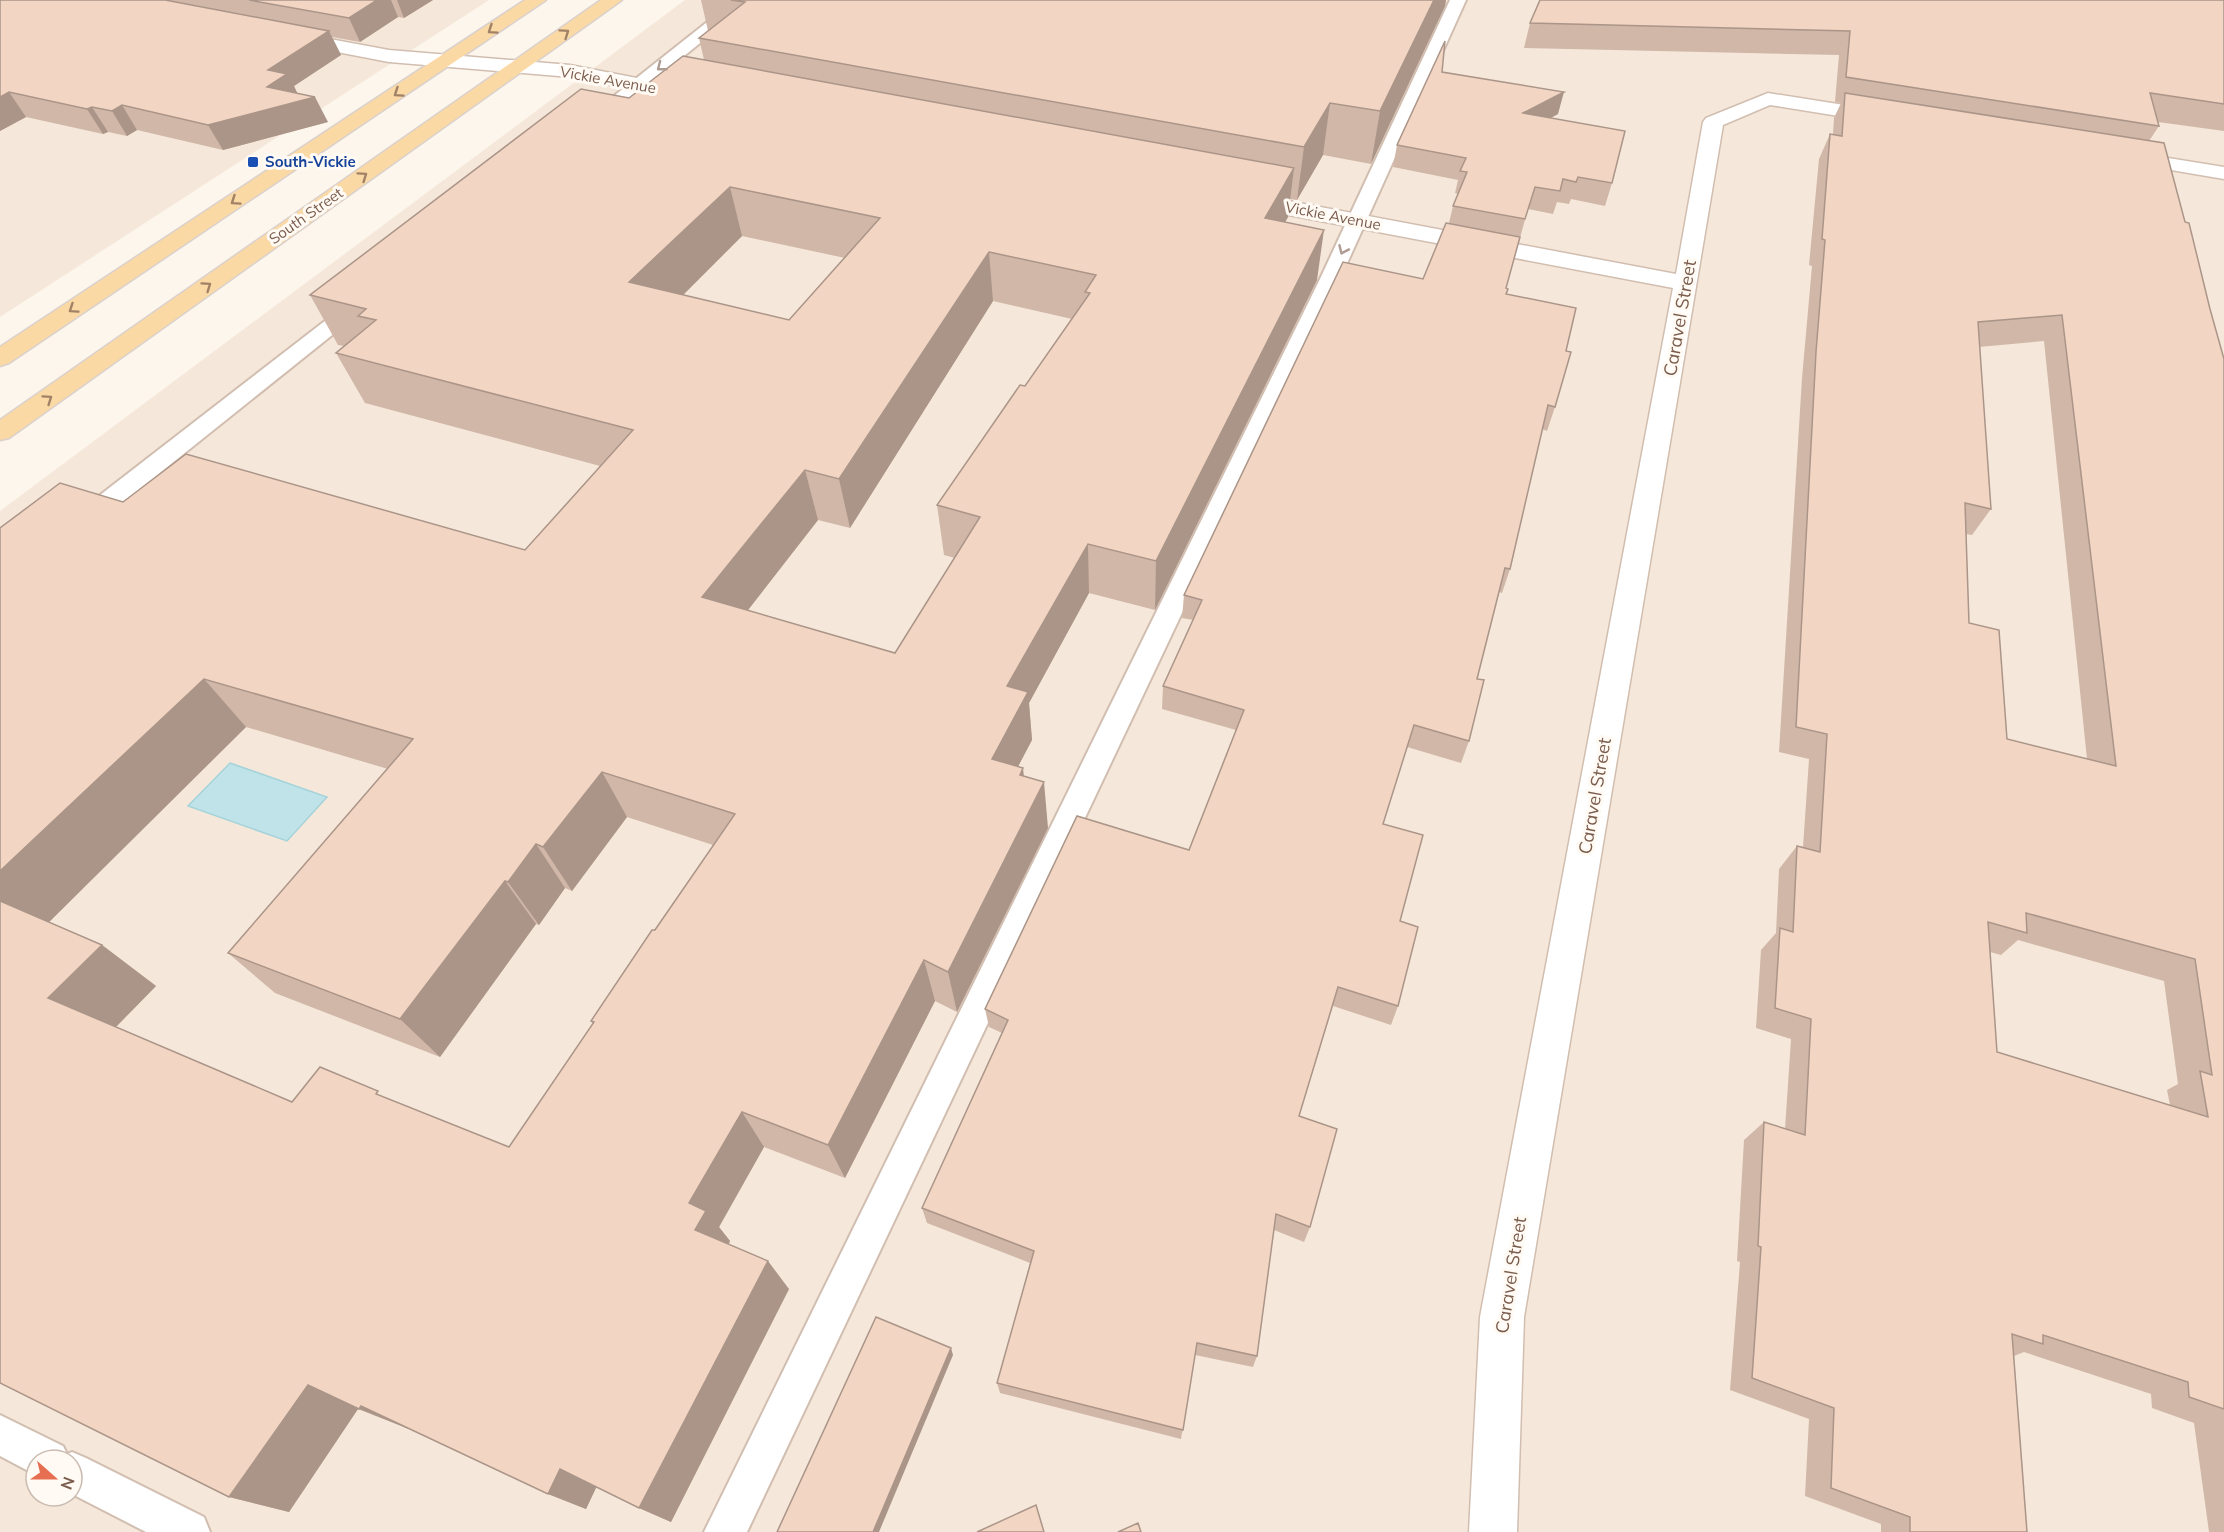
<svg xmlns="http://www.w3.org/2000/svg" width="2224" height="1532" font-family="Mulish,sans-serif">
	<rect width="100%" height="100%" fill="#fdf6ec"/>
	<g fill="#f5e8da" fill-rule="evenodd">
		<path d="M0 0H489L0 317Z"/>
		<path d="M685 0H2224V1532H0V511ZM36 1460H72V1496H36Z"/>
	</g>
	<path fill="#bfe3e8" stroke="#a5d3da" stroke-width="1.5" d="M230 763 327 797 287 841 188 806Z"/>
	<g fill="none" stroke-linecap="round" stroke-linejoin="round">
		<g stroke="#d1beb0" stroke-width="4">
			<g id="service">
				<path d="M735 0H753L598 126H586L583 122 586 118Z"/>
				<path d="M1450 0H1466L1340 279 747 1532H704L1320 279Z"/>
				<path d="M359 298 366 300 369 304 366 308 91 528 82 530 73 528 70 522 73 516 352 300Z"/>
				<path d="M0 1415 63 1446 67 1454 72 1452 86 1458 204 1517 210 1532H146L72 1494V1460H36V1475L0 1456Z"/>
			</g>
		</g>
		<g stroke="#d1beb0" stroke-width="3">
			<g id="minor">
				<path d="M292 32 389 50 570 65 688 88 695 90 698 94 695 98 688 100 570 77 389 62 285 42 283 38 285 34Z"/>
				<path d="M1768 93 1882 111 1889 113 1892 117 1889 121 1882 123 1770 105 1723 125 1524 1317 1517 1532H1469L1480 1317 1673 288 1246 207 1238 205 1235 200 1238 195 1246 193 1676 274 1703 122 1706 118Z"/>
				<path d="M2125 151 2224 167V179L2118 161 2115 157 2118 153Z"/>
			</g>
		</g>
		<g stroke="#dad1cd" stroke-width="3">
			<g id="primary">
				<path d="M525 0H546L9 363 0 366V347Z"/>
				<path d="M601 0H622L9 438 0 440V420Z"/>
			</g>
		</g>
		<use href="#service" fill="#fff" fill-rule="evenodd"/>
		<use href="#minor" fill="#fff" fill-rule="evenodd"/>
		<use href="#primary" fill="#fbd9a5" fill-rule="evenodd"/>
	</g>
	<g fill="#d1b7a8" fill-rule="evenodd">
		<path d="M0 0H433L404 18 398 17 360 42 332 37 341 55 294 86 297 93 328 122 223 150 137 130 127 136 108 132 103 134 26 117 0 131Z"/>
		<path d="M701 0H1446L1445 6 1371 164 1323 155 1297 200 1290 199 1288 217 1285 222 1317 280 1155 610 1089 593 1029 703 1032 740 1018 766 1024 776 1048 828 957 1012 935 1001 845 1178 764 1147 719 1227 730 1241 729 1244 789 1289 671 1522 639 1508 596 1487 586 1509 548 1494 409 1428V1429L358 1409 289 1512 229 1497 0 1383V528L123 502 525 550 600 466 365 403 336 353 344 346 338 345 310 295 629 98 704 60 699 38 708 31ZM742 236 845 258 789 320 683 295ZM993 301 1072 319 1025 386 937 505 944 555 955 558 895 653 748 610 818 520 850 528ZM246 727 388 769 228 953 275 993 440 1057 536 924 539 925 565 888 572 891 627 817 713 845 591 1021 593 1024 509 1147 385 1097 292 1102 116 1027 156 986 102 945 49 922Z"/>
		<path d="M2224 0V131L2158 122 2159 126 2149 141 2185 222 2224 359V1532H2209L2194 1423 2152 1408 2151 1394 2024 1352 2014 1356 2027 1532H1881V1524L1805 1496 1809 1419 1730 1390 1740 1262 1737 1261 1744 1140 1764 1122 1785 1129 1791 1039 1756 1028 1761 950 1776 933 1779 869 1797 846 1803 847 1809 759 1779 752 1802 378 1812 266 1809 265 1819 159 1830 134H1833L1834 118 1841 103 1835 102 1839 55 1524 48 1530 23ZM2044 341 2087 759 2007 739 1969 623 1966 534 1972 535 1991 509 1979 347ZM2018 940 2164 981 2178 1084 2167 1090 2170 1105 1997 1052 1990 952 2001 955Z"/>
		<path d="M1442 72 1558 114 1551 118 1612 183 1605 206 1571 199 1569 204 1557 202 1553 214 1528 209 1506 288 1507 294 1566 351 1555 407 1547 431 1542 429 1510 569 1502 593 1499 592 1477 679 1469 741 1461 763 1407 747 1383 824 1400 921 1398 1006 1391 1025 1333 1006 1299 1116 1310 1227 1304 1242 1274 1230 1257 1356 1253 1367 1195 1355 1181 1439 1000 1393 997 1383 1030 1263 927 1223 922 1208 1002 1033 989 1027 985 1009 1189 850 1236 730 1162 709 1163 686 1193 620 1182 618 1184 595 1423 279 1449 223 1453 206 1458 194 1455 193 1458 180 1393 167 1397 145Z"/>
	</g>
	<g fill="#aa9588">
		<path d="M377 0H391L398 17 360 42 349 18Z"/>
		<path d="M397 0H433L404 18Z"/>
		<path d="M1434 0H1446L1445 6 1371 164 1380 111Z"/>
		<path d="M329 31 341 55 294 86 300 99 315 97 328 122 223 150 208 125 267 87 268 70Z"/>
		<path d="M9 92 26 117 0 131V97Z"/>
		<path d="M1564 92 1558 114 1517 135 1523 113Z"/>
		<path d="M1330 103 1323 155 1297 200 1304 147Z"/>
		<path d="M122 105 137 130 127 136 112 111Z"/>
		<path d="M92 107 108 132 103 134 87 109Z"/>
		<path d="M1294 168 1288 217 1260 267 1265 218Z"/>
		<path d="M730 187 742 236 646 332 629 282Z"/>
		<path d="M1324 230 1317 280 1155 610 1156 561Z"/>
		<path d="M989 252 993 301 850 528 839 479Z"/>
		<path d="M805 470 818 520 720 646 702 597Z"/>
		<path d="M1088 544 1089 593 1029 703 1032 740 998 805 992 759 1007 686Z"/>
		<path d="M204 679 246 727 37 934 0 907V871Z"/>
		<path d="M1023 768 1028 814 1020 775Z"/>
		<path d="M602 772 627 817 572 891 543 847Z"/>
		<path d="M1044 782 1048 828 957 1012 948 972Z"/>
		<path d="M536 844 565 888 539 925 508 882Z"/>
		<path d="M505 881 536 924 440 1057 400 1019Z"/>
		<path d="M102 945 156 986 106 1037 48 998Z"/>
		<path d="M924 960 935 1001 845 1178 828 1145Z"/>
		<path d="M742 1112 764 1147 719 1227 730 1241 720 1259 695 1230 689 1203Z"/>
		<path d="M768 1261 789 1289 671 1522 639 1508Z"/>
		<path d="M951 1348 953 1355 879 1532H873Z"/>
		<path d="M308 1385 360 1406 289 1512 229 1497Z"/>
		<path d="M361 1406 411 1426 409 1429 359 1409Z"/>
		<path d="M560 1469 597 1486 586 1509 548 1494Z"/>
	</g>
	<g fill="#f3d5c3" stroke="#aa9588" stroke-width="1.5" fill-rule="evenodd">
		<path d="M0 0H165L329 31 268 70 287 74 267 87 315 97 208 125 122 105 112 111 92 107 87 109 9 92 0 97Z"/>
		<path d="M249 0H377L349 18Z"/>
		<path d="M731 0H1434L1380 111 1330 103 1304 147 699 38 745 2Z"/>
		<path d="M1540 0H2224V104L2150 93 2159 126 1846 77 1850 31 1530 23Z"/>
		<path d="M1445 41 1442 72 1564 92 1523 113 1625 131 1612 183 1578 177 1576 182 1563 179 1560 191 1535 187 1525 219 1453 206 1467 172 1460 171 1466 158 1397 145Z"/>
		<path d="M683 56 1294 168 1265 218 1324 230 1156 561 1088 544 1007 686 1028 692 992 759 1023 768 1020 775 1044 782 948 972 924 960 828 1145 742 1112 689 1203 706 1211 695 1230 768 1261 639 1508 560 1469 548 1494 361 1406 359 1409 308 1385 229 1497 0 1383V901L102 945 48 998 292 1102 320 1067 378 1091 376 1094 509 1147 594 1022 591 1021 652 930H655L735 814 602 772 543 847 536 844 508 882 505 881 400 1019 228 953 413 739 204 679 0 871V528L60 483 123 502 186 454 525 550 633 430 336 353 376 320 358 316 366 309 310 295 581 89 629 98ZM730 187 880 218 789 320 629 282ZM989 252 1096 275 1085 292 1090 293 1025 386 1020 385 937 505 980 517 895 653 702 597 805 470 839 479Z"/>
		<path d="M1845 93 2164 143 2185 222 2189 223 2210 309 2224 359V1409L2189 1397 2188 1382 2043 1335V1344L2012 1334 2027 1532H1910V1517L1831 1488 1834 1408 1752 1378 1761 1247 1758 1246 1764 1122 1805 1135 1811 1019 1775 1008 1780 928 1793 932 1797 846 1820 852 1827 734 1796 727 1816 352 1825 240 1822 239 1830 134 1842 136ZM2062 315 2116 766 2007 739 1999 630 1969 623 1965 503 1991 509 1978 322ZM2026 913 2195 959 2212 1075 2200 1071 2208 1117 1997 1052 1988 922 2027 933Z"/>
		<path d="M1446 223 1520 237 1506 288 1508 289 1506 294 1576 308 1566 351 1571 352 1555 407 1548 405 1510 569 1505 568 1477 679 1484 680 1469 741 1414 725 1383 824 1423 835 1400 921 1418 927 1398 1006 1338 987 1299 1116 1337 1129 1310 1227 1276 1214 1257 1356 1197 1343 1183 1430 997 1383 1034 1251 922 1208 1008 1020 985 1009 1077 816 1189 850 1244 710 1163 686 1202 600 1184 595 1343 262 1423 279Z"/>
		<path d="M876 1317 951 1348 873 1532H777Z"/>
		<path d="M1036 1505 1044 1532H977Z"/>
		<path d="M1138 1523 1141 1532H1118Z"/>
	</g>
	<defs><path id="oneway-chevron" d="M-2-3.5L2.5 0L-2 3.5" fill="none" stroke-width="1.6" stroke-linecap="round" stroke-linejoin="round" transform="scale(1.5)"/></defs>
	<g stroke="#a18267">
		<use href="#oneway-chevron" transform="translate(492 30) rotate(146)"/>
		<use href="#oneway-chevron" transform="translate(565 33) rotate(-35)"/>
		<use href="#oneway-chevron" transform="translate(398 93) rotate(146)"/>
		<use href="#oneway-chevron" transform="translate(363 176) rotate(-35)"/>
		<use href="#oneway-chevron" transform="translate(235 201) rotate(146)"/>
		<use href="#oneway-chevron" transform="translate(207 286) rotate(-35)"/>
		<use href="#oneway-chevron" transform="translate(73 309) rotate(146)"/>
		<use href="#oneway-chevron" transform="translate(48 399) rotate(-35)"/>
	</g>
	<g stroke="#af9d94">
		<use href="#oneway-chevron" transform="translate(661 67) rotate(142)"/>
		<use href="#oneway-chevron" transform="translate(1343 250) rotate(114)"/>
	</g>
	<rect fill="#1a4fb4" stroke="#fffaf3" stroke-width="2" x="247" y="156" width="12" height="12" rx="3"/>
	<g text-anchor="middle" stroke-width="6" stroke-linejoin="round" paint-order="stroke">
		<g font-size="15" fill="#7a5c4d" stroke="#fffaf3">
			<text transform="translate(608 80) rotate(10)" y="5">Vickie Avenue</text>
			<text transform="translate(306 216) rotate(-35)" y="5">South Street</text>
			<text transform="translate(1333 216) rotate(11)" y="5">Vickie Avenue</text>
		</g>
		<g font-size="15" font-weight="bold" fill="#164399" stroke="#fffaf3" text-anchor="start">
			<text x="265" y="167">South-Vickie</text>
		</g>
		<g font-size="18" fill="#7a5c4d" stroke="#fffaf3">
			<text transform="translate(1680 318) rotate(-80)" y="6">Caravel Street</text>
			<text transform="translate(1595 796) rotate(-80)" y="6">Caravel Street</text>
			<text transform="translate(1511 1275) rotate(-81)" y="6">Caravel Street</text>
		</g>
	</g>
	<g transform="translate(54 1478) rotate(111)"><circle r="28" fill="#fffaf3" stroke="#cabbb1" stroke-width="1.5"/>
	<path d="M0-4.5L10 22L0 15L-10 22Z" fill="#e76f51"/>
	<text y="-9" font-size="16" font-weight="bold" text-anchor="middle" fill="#7a5c4d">N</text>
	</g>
</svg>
